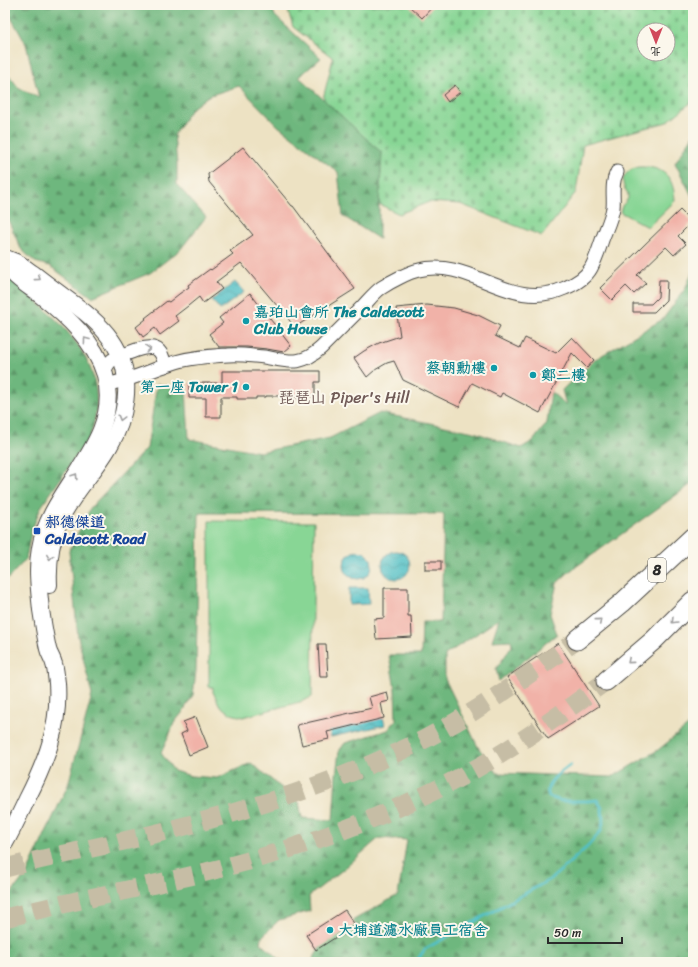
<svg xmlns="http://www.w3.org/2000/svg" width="698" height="967" font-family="Sriracha,'LXGW WenKai TC',sans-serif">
	<defs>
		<pattern id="forest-firs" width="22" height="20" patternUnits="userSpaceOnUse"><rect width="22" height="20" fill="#6eb77e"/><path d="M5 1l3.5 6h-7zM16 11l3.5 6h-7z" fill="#5b9567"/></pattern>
		<pattern id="cemetery-stones" width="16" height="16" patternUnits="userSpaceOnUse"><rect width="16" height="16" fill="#88d695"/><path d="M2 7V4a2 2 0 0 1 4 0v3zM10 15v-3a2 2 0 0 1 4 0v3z" fill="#76b881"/></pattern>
		<pattern id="water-waves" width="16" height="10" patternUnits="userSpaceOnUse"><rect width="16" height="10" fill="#51c0c6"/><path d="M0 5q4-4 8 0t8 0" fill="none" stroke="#439ca1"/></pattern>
	</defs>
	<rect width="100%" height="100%" fill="#fbf7ec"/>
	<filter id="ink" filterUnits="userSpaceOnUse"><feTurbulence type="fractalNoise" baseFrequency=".025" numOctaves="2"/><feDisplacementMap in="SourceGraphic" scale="8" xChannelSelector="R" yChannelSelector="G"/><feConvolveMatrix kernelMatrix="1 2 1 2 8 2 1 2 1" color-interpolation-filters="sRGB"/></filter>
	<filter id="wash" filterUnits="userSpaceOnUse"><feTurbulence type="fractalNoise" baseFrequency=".012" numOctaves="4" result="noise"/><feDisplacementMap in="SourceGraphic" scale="16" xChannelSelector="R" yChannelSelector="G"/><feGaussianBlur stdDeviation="0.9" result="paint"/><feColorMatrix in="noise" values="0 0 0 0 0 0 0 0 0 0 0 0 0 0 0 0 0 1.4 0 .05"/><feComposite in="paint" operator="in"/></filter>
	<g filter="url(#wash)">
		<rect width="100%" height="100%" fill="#ede2c3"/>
		<g fill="url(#forest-firs)" stroke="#4c7154" fill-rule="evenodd">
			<path d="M5 5H271L275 16 321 58 299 77 382 153 379 204V239L343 216 338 172 278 126 239 86 208 96 191 109 174 135 177 164V185L206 217 180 250 150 273 92 297 50 266 35 262 21 249 5 213V70L18 87 39 98 26 44 5 7Z"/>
			<path d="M693 135V198L675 163Z"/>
			<path d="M693 270V483L570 571 557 583 550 614 557 634 499 681 496 669 512 646 511 640 492 641 499 619 445 655V679L478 747 497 773 612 777 658 750 693 722V962H311L329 934 398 895 407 840 379 838 345 868 309 896 310 911 279 920 262 937 261 943 283 962H5V901L27 873 68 785 92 695 78 637 69 551 91 507 147 448 157 384 186 390 189 439 260 452 330 438 380 413 474 432 521 448 533 441 547 423 551 392 566 405 562 390 594 360 663 319 685 289ZM199 513 444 514 441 622H422L421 655H389L395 689 396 720 388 730 345 743 339 751 336 775 333 820 302 818 299 802 251 763 217 778 191 776 174 771 161 753 169 736 174 723 182 713 193 695 196 671Z"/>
			<path d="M5 275C55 317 117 361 90 436L41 507 31 532 26 559 5 582Z"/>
		</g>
		<path fill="url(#cemetery-stones)" stroke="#5a8060" fill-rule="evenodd" d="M286 5H691L693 7V101L667 122 583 145 576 192 542 236 460 204 429 202 399 214 379 204 382 153 323 99 333 58 293 27ZM644 30H668V54H644Z"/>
		<g fill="#88d695" stroke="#5a8060">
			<path d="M639 167C664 166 674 177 675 201L648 227 620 212C621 210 621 208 622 206 624 203 629 200 628 195 628 192 625 190 624 187 620 175 630 169 639 167Z"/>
			<path d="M209 521 314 522 312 697 300 702 243 717 231 714 220 706 213 692V687H209Z"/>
		</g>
		<g fill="url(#water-waves)" stroke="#3e7678">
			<path d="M235 282 244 292 220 310 212 300Z"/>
			<circle cx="396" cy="565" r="14"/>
			<circle cx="358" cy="565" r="14"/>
			<path d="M349 588H368L369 604 349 605Z"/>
			<path d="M382 714 385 725 331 737 328 726Z"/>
		</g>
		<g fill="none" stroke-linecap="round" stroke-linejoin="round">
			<path stroke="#51c0c6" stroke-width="3" d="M416 962 425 949 551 879 586 848 601 831 603 823 602 808 597 800 588 801H562L549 797C543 783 560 773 570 765"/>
		</g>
		<g id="blocks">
			<g fill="#f1b2a8">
				<path d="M408 5H434L422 18Z"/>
				<path d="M455 85 460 92 448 102 443 95Z"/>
				<path d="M243 147 292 206H293L355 289 295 327 241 263 216 282 222 289 203 303 199 297 188 306 175 316 179 321 160 335 155 328 143 337 136 327 146 319 145 318 167 301 169 302 179 294 189 287 188 285 210 269 211 270 233 254 230 251 253 235 209 182 208 174Z"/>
				<path d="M680 210 692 222 678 236 686 244 674 255 666 247 637 275 646 283 634 294 626 286 612 300 600 288Z"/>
				<path d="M659 280H667L666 300 654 312H633V304H651L658 297Z"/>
				<path d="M250 293 291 346 284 352 267 349 247 347H219L209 334 223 323 219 318Z"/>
				<path d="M427 305 454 308 478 315 500 326 495 336 520 348 525 338 556 353 572 337 594 360 587 368 572 353 540 413 502 393 500 397 472 383 459 407 403 380 394 361 387 363 375 370 367 377 354 358 364 351 379 343 400 336 396 308Z"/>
				<path d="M222 371H320V382H315V396H305V398H286V396H266V397H256V399H237V397H221V417H206V398H189V383H222Z"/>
				<rect x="425" y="561" width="16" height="9"/>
				<path d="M384 588H408V616H411L412 637 376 639 374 619 384 618Z"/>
				<path d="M558 643 599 706 548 739 507 677Z"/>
				<path d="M318 644H326L328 677H320Z"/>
				<path d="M387 692 389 701 381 703 384 718 327 732 329 739 302 745 297 725 372 708 369 697Z"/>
				<path d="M196 717 208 747 189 755 181 734 187 731 183 722Z"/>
				<path d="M345 910 355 925 316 950 306 935Z"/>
			</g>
		</g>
	</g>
	<g filter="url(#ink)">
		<use href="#blocks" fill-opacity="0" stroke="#484642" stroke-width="1"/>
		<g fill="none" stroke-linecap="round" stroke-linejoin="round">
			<g stroke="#c6bda5" stroke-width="19" stroke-dasharray="19 10" stroke-linecap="butt">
				<path d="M5 868C65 853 125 842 185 826 267 805 350 777 425 739 479 711 528 675 577 640"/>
				<path d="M5 918C24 913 43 909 63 904 135 888 208 874 279 852 362 826 442 792 515 745 546 725 576 703 606 681"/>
			</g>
			<g stroke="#484642" stroke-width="15">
				<g id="minor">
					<path d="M105 374C105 368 107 364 112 360 122 356 150 341 159 351 163 355 164 361 165 366"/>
					<path d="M107 384C131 381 153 369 176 362 193 357 210 356 228 355 240 354 252 356 264 357 289 361 300 367 321 348 335 334 348 321 362 307 368 301 374 293 381 288 390 282 409 272 419 270 472 257 509 313 565 288 575 284 586 277 591 268 596 259 599 249 602 240 606 229 611 219 613 208 614 199 612 189 614 181 614 178 616 175 617 172"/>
				</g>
			</g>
			<g stroke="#484642" stroke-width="18">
				<g id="major">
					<path d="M5 258C9 259 13 261 16 262 23 265 28 271 34 274 48 285 63 296 78 307 94 319 109 333 118 351 133 381 126 419 109 447 94 473 71 495 59 522 51 541 48 564 49 585"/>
					<path d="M5 261C6 264 8 267 10 270 15 278 31 288 40 295 66 316 95 341 105 375 123 442 50 487 40 548 36 569 39 590 41 610 43 623 45 636 48 649 49 654 53 659 54 664 56 670 56 677 57 683 60 726 46 762 27 799 20 814 13 829 5 843"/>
				</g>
			</g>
			<g stroke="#484642" stroke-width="21">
				<g id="highway">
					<path d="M577 640 622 603 693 537"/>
					<path d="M606 681 654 640 693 601"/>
				</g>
			</g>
			<use href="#minor" stroke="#fff" stroke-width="13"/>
			<use href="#major" stroke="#fff" stroke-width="16"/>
			<use href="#highway" stroke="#fff" stroke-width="19"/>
		</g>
		<defs><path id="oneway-chevron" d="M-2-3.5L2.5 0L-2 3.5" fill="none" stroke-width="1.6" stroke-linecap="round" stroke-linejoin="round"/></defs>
		<g stroke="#a0a0a0">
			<use href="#oneway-chevron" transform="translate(38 278) rotate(36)"/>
			<use href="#oneway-chevron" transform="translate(86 340) rotate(-127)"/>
			<use href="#oneway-chevron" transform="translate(148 349) rotate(-4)"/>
			<use href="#oneway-chevron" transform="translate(121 418) rotate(105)"/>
			<use href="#oneway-chevron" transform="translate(75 476) rotate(-57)"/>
			<use href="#oneway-chevron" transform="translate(50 557) rotate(98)"/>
			<use href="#oneway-chevron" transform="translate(599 621) rotate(-40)"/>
			<use href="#oneway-chevron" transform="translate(674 621) rotate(135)"/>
			<use href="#oneway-chevron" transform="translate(630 661) rotate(140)"/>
		</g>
	</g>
	<g fill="#0f9aa8" stroke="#fbf7ec" stroke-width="1.5">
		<circle cx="246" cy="321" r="4"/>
		<circle cx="494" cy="368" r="4"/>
		<circle cx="533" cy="375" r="4"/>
		<circle cx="246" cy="387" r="4"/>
		<circle cx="330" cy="930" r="4"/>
	</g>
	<rect fill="#1a4fb4" stroke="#fbf7ec" stroke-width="1.5" x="33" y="527" width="8" height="8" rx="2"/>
	<g text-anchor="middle" stroke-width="4" stroke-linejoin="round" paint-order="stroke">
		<rect fill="#fbf7ec" stroke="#696865" stroke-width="1" x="648" y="558" width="18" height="24" rx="3"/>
		<g font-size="14" font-weight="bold" fill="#2b2b2b">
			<text x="657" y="575">8</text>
		</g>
		<g font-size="15" font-weight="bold" fill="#0d838f" stroke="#fbf7ec" text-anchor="start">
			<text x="254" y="317">嘉珀山會所 The Caldecott<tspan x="254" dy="17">Club House</tspan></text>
			<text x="486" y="373" text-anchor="end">蔡朝勳樓</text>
			<text x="541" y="380">鄭二樓</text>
			<text x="238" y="392" text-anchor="end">第一座 Tower 1</text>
			<text x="338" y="935">大埔道濾水廠員工宿舍</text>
		</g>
		<g font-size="15" font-weight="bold" fill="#164399" stroke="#fbf7ec" text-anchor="start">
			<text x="45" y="527">郝德傑道<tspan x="45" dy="17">Caldecott Road</tspan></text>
		</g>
		<g font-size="16" fill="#705a57" stroke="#fbf7ec">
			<text x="344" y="403">琵琶山 Piper's Hill</text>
		</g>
	</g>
	<rect width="698" height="967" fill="none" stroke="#fbf7ec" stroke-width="20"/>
	<g transform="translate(656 42) rotate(180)"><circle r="19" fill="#fbf7ec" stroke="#a8a59f"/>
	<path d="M0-3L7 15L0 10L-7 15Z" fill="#d1495b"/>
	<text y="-6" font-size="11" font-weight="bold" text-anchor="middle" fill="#2b2b2b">北</text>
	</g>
	<path d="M548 937v6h74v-6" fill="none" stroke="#2b2b2b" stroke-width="2"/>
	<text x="554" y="937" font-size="12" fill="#2b2b2b" stroke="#fbf7ec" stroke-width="3" paint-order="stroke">50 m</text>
</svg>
